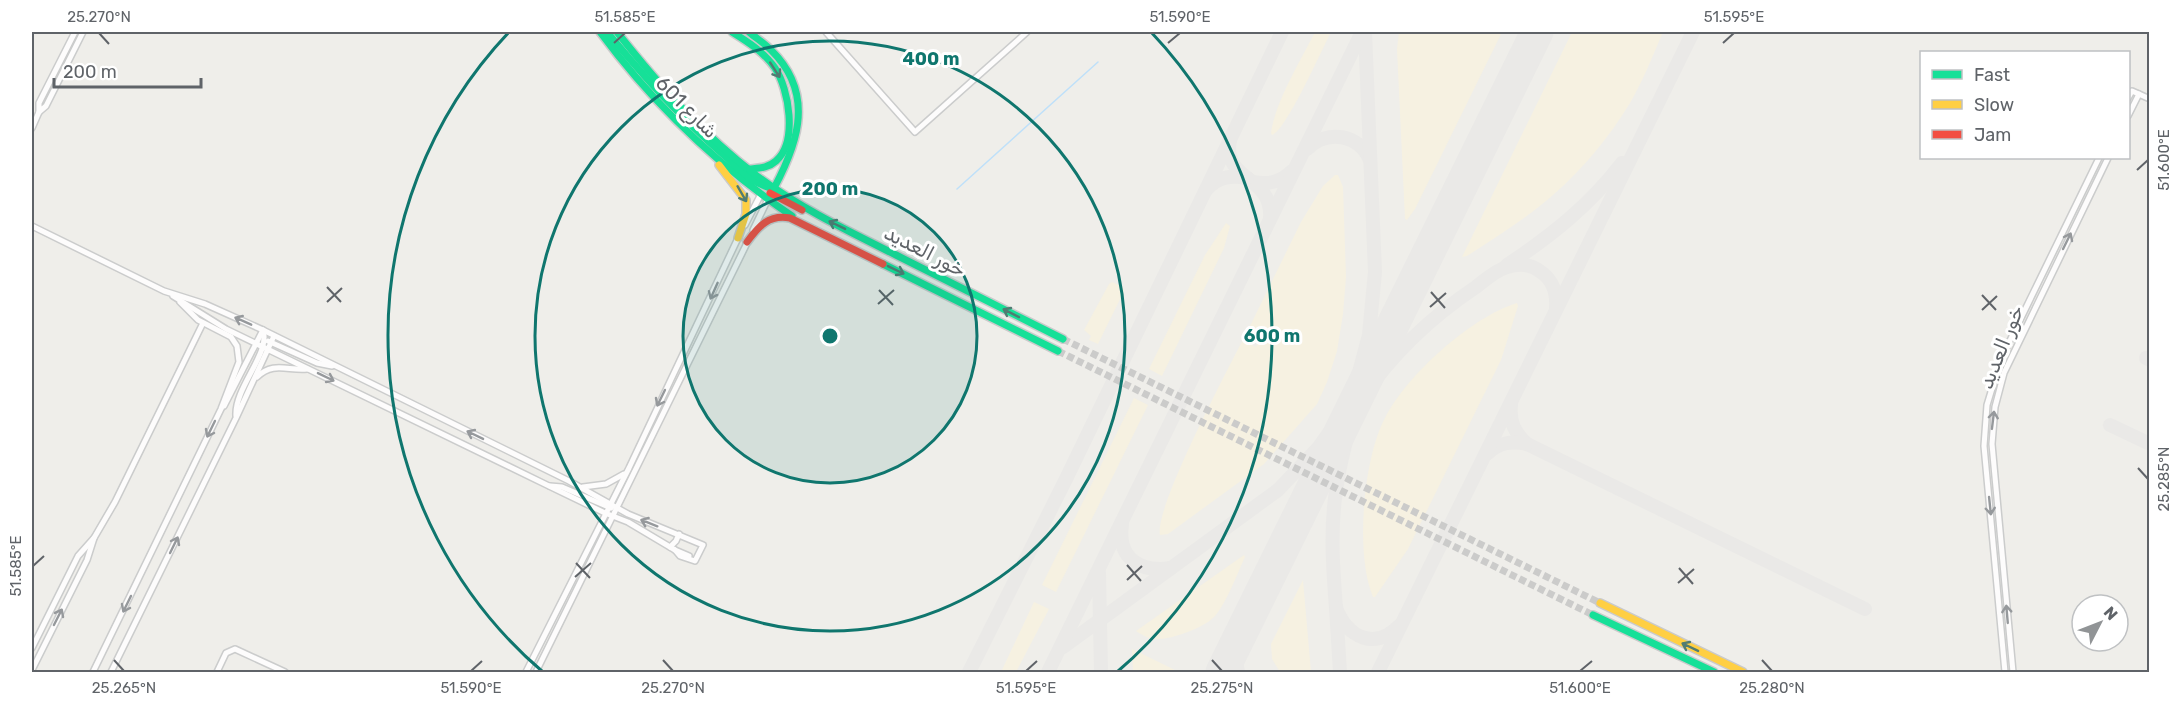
<svg xmlns="http://www.w3.org/2000/svg" width="2181" height="704" font-family="Rubik,'Noto Naskh Arabic',sans-serif">
	<rect width="100%" height="100%" fill="#efeeea"/>
	<g fill="#f6f1e1">
		<path d="M1315 32H1331C1322 49 1286 131 1272 135L1271 133C1276 100 1300 62 1315 32Z"/>
		<path d="M1399 32H1502L1415 209 1407 220 1405 219 1397 49Z"/>
		<path d="M1572 32H1663C1653 55 1643 81 1630 103 1610 136 1583 169 1553 195 1527 218 1496 237 1467 256L1462 257Z"/>
		<path d="M1335 175H1338L1343 187 1346 277 1343 314 1337 351 1327 382 1317 404 1264 464 1168 534 1160 535C1154 508 1230 365 1247 332L1254 335 1252 345 1256 347 1259 341 1264 340 1265 336 1250 328V326L1301 222 1323 186Z"/>
		<path d="M1226 223 1230 226 1224 248 1162 376 1149 369 1205 255Z"/>
		<path d="M1112 282 1123 287 1124 291 1098 344 1089 340 1091 336 1084 330 1109 284Z"/>
		<path d="M1517 303 1518 306 1501 360 1408 549 1375 597H1373C1355 555 1363 459 1385 418 1407 375 1471 317 1517 303Z"/>
		<path d="M1134 398 1148 405 1056 592 1042 585Z"/>
		<path d="M1244 555 1245 557C1237 574 1227 602 1215 616 1205 628 1168 641 1153 639 1147 638 1141 634 1136 631Z"/>
		<path d="M1303 580 1311 672H1280L1272 659 1271 644Z"/>
		<path d="M1034 602 1049 609 1016 672H1001Z"/>
		<path d="M1132 649 1175 670 1176 672H1133Z"/>
	</g>
	<g fill="none" stroke-linecap="round" stroke-linejoin="round">
		<path stroke="#bfe0f9" stroke-width="1.5" d="M957 189 1098 62"/>
		<g stroke="#eae9e7" stroke-width="14">
			<path d="M1230 140C1222 182 1273 175 1270 218"/>
			<path d="M1307 149C1327 129 1359 134 1370 160"/>
			<path d="M1253 182C1269 185 1281 182 1292 171"/>
			<path d="M1206 190C1217 177 1230 175 1247 178"/>
			<path d="M1507 265C1551 236 1590 205 1622 163"/>
			<path d="M2146 358 2150 360"/>
			<path d="M1353 395 1369 335 1375 272 1365 32"/>
			<path d="M1362 398C1393 353 1431 317 1476 287 1485 280 1496 270 1507 267 1519 263 1531 264 1541 272 1553 280 1557 294 1556 308"/>
			<path d="M1511 405C1509 422 1515 433 1527 444L1865 609"/>
			<path d="M2110 425 2150 444"/>
			<path d="M1488 453C1500 442 1512 441 1527 444"/>
			<path d="M1122 525C1117 558 1140 573 1171 568"/>
			<path d="M1099 573 1101 672"/>
			<path d="M1336 608C1333 569 1330 530 1336 491 1340 460 1349 430 1358 400"/>
			<path d="M1063 647 1278 490 1318 448 1362 387"/>
			<path d="M969 672 1066 479 1282 32"/>
			<path d="M1048 672 1362 32"/>
			<path d="M1238 672 1236 661 1239 637"/>
			<path d="M1340 672 1336 608C1348 638 1375 651 1400 625"/>
			<path d="M1378 672 1693 32"/>
		</g>
		<path stroke="#eae9e7" stroke-width="33" d="M1222 672 1537 32"/>
		<g stroke="#cbcbca" stroke-width="7" stroke-dasharray="7 3.5" stroke-linecap="butt">
			<path d="M1063 339 1600 603"/>
			<path d="M1058 351 1593 615"/>
		</g>
		<g stroke="#cbcccc" stroke-width="8">
			<g id="street">
				<path d="M75 32 39 103V112L46 106 83 32"/>
				<path d="M826 32 915 132 1027 32"/>
				<path d="M2128 98 2132 91 2150 99"/>
				<path d="M2128 116 2139 94"/>
				<path d="M32 128 39 112"/>
				<path d="M745 225 761 194"/>
				<path d="M32 226 164 291 205 304 263 330 569 481 628 514 703 545 695 561 680 556 675 550"/>
				<path d="M753 230 768 199"/>
				<path d="M173 296 226 329 549 486 605 513 628 522 675 550 689 556"/>
				<path d="M268 341 317 363 332 366"/>
				<path d="M257 377C273 361 288 371 307 369"/>
				<path d="M224 406 263 330"/>
				<path d="M236 416C234 388 271 353 263 330"/>
				<path d="M550 486 562 487 611 508"/>
				<path d="M583 487 606 484 624 474"/>
				<path d="M670 547 676 541 679 534"/>
				<path d="M32 648 78 556 94 538 115 502 203 323"/>
				<path d="M32 670 87 560 94 538"/>
				<path d="M93 672 221 409 239 362 237 346 231 337 198 320 180 302"/>
				<path d="M111 672 236 418 274 336"/>
				<path d="M217 672 226 653 235 649 285 672"/>
				<path d="M526 672 629 468 739 236"/>
				<path d="M536 672 748 241"/>
				<path d="M2005 672 1984 446 1987 405 2001 359 2099 158"/>
				<path d="M2013 672 1992 444 1995 407 2004 373 2108 158"/>
			</g>
		</g>
		<g stroke="#cacacb" stroke-width="10">
			<g id="fast">
				<path d="M600 32C654 105 717 165 792 216"/>
				<path d="M607 32C646 79 680 117 726 157 739 169 754 185 772 188"/>
				<path d="M617 32C659 85 703 135 757 176 800 208 848 231 896 255 951 283 1007 311 1063 339"/>
				<path d="M732 32C748 42 764 52 775 68 789 89 798 142 776 161 768 168 760 168 750 169"/>
				<path d="M749 32C756 38 764 43 771 50 818 96 796 150 768 199"/>
				<path d="M883 264 1058 351"/>
				<path d="M1593 615 1714 672"/>
			</g>
		</g>
		<g stroke="#cacacb" stroke-width="10">
			<g id="slow">
				<path d="M719 165 746 200V214L738 238"/>
				<path d="M1600 603 1743 672"/>
			</g>
		</g>
		<g stroke="#cacacb" stroke-width="10">
			<g id="jam">
				<path d="M770 193 802 210"/>
				<path d="M747 242C759 226 769 214 790 218L883 264"/>
			</g>
		</g>
		<use href="#street" stroke="#fdfcfc" stroke-width="5"/>
		<use href="#fast" stroke="#16e098" stroke-width="7"/>
		<use href="#slow" stroke="#ffcf43" stroke-width="7"/>
		<use href="#jam" stroke="#f24e42" stroke-width="7"/>
	</g>
	<defs><path id="oneway-shaft" d="M-6 0H5M1.5-3L5.5 0L1.5 3" fill="none" stroke-width="1.6" stroke-linecap="round" stroke-linejoin="round" transform="scale(1.5)"/></defs>
	<g stroke="#507c72">
		<use href="#oneway-shaft" transform="translate(775 70) rotate(57)"/>
		<use href="#oneway-shaft" transform="translate(742 194) rotate(60)"/>
		<use href="#oneway-shaft" transform="translate(837 225) rotate(-154)"/>
		<use href="#oneway-shaft" transform="translate(896 270) rotate(26)"/>
		<use href="#oneway-shaft" transform="translate(1011 313) rotate(-153)"/>
		<use href="#oneway-shaft" transform="translate(1690 647) rotate(-154)"/>
	</g>
	<g stroke="#96999c">
		<use href="#oneway-shaft" transform="translate(2067 241) rotate(-64)"/>
		<use href="#oneway-shaft" transform="translate(714 291) rotate(114)"/>
		<use href="#oneway-shaft" transform="translate(243 321) rotate(-156)"/>
		<use href="#oneway-shaft" transform="translate(326 377) rotate(26)"/>
		<use href="#oneway-shaft" transform="translate(661 398) rotate(116)"/>
		<use href="#oneway-shaft" transform="translate(1993 420) rotate(-83)"/>
		<use href="#oneway-shaft" transform="translate(211 429) rotate(116)"/>
		<use href="#oneway-shaft" transform="translate(475 435) rotate(-154)"/>
		<use href="#oneway-shaft" transform="translate(1990 506) rotate(84)"/>
		<use href="#oneway-shaft" transform="translate(649 523) rotate(-158)"/>
		<use href="#oneway-shaft" transform="translate(174 545) rotate(-64)"/>
		<use href="#oneway-shaft" transform="translate(127 604) rotate(116)"/>
		<use href="#oneway-shaft" transform="translate(2007 614) rotate(-95)"/>
		<use href="#oneway-shaft" transform="translate(58 617) rotate(-63)"/>
	</g>
	<path fill="none" stroke="#5f6368" stroke-width="2" d="M99 33 109 44M614 43 625 33M1168 43 1180 33M1723 43 1734 33M2137 170 2148 160M327 287 341 302M879 290 893 305M1431 292 1445 308M1982 295 1996 310M327 302 342 288M878 304 894 290M1430 307 1446 293M1982 310 1997 296M2138 468 2148 479M576 563 590 578M1127 565 1141 581M33 566 44 556M1679 568 1693 584M575 577 591 563M1127 580 1142 566M1678 583 1694 569M114 660 124 671M663 660 673 671M1212 660 1222 671M1762 660 1772 671M471 671 482 661M1026 671 1037 661M1580 671 1592 661"/>
	<circle cx="830" cy="336" r="147" fill="#0f766e" fill-opacity=".12"/>
	<g fill="none" stroke="#0f766e" stroke-width="3">
		<circle cx="830" cy="336" r="147"/>
		<circle cx="830" cy="336" r="295"/>
		<path d="M543 672A442 442 0 0 1 509 32M1151 32A442 442 0 0 1 1117 672"/>
	</g>
	<g text-anchor="middle" stroke-width="6" stroke-linejoin="round" paint-order="stroke">
		<g font-size="20" fill="#5f6368" stroke="#fff">
			<text transform="translate(687 107) rotate(45)" y="7">شارع 601</text>
			<text transform="translate(925 251) rotate(27)" y="7">خور العديد</text>
			<text transform="translate(2001 347) rotate(-68)" y="7">خور العديد</text>
		</g>
	</g>
	<circle cx="830" cy="336" r="9" fill="#0f766e" stroke="#fff" stroke-width="3"/>
	<g font-size="18" text-anchor="middle" font-weight="bold" fill="#0f766e" stroke="#fff" stroke-width="6" stroke-linejoin="round" paint-order="stroke">
		<text x="931" y="65">400 m</text>
		<text x="830" y="195">200 m</text>
		<text x="1272" y="342">600 m</text>
	</g>
	<rect width="2181" height="704" fill="none" stroke="#ffffff" stroke-width="66"/>
	<rect x="1920" y="51" width="210" height="108" fill="#ffffff" stroke="#bfc1c3" stroke-width="1.5"/>
	<rect x="1932" y="70" width="30" height="9" fill="#16e098" stroke="#bfc1c3" stroke-width="1.5"/>
	<text x="1974" y="81" font-size="18" fill="#5f6368">Fast</text>
	<rect x="1932" y="100" width="30" height="9" fill="#ffcf43" stroke="#bfc1c3" stroke-width="1.5"/>
	<text x="1974" y="111" font-size="18" fill="#5f6368">Slow</text>
	<rect x="1932" y="130" width="30" height="9" fill="#f24e42" stroke="#bfc1c3" stroke-width="1.5"/>
	<text x="1974" y="141" font-size="18" fill="#5f6368">Jam</text>
	<g transform="translate(2100 623) rotate(48)"><circle r="28" fill="#ffffff" stroke="#bfc1c3" stroke-width="1.5"/>
	<path d="M0-4.5L10 22L0 15L-10 22Z" fill="#919496"/>
	<text y="-9" font-size="16" font-weight="bold" text-anchor="middle" fill="#5f6368">N</text>
	</g>
	<path d="M54 78v9h147v-9" fill="none" stroke="#5f6368" stroke-width="3"/>
	<text x="63" y="78" font-size="18" fill="#5f6368" stroke="#ffffff" stroke-width="4.5" paint-order="stroke">200 m</text>
	<rect x="33" y="33" width="2115" height="638" fill="none" stroke="#5f6368" stroke-width="2"/>
	<g font-size="15" text-anchor="middle" fill="#5f6368">
		<text x="99" y="22">25.270°N</text>
		<text x="625" y="22">51.585°E</text>
		<text x="1180" y="22">51.590°E</text>
		<text x="1734" y="22">51.595°E</text>
		<text transform="translate(2164 160) rotate(-90)" y="5">51.600°E</text>
		<text transform="translate(2164 479) rotate(-90)" y="5">25.285°N</text>
		<text transform="translate(16 566) rotate(-90)" y="5">51.585°E</text>
		<text x="124" y="693">25.265°N</text>
		<text x="471" y="693">51.590°E</text>
		<text x="673" y="693">25.270°N</text>
		<text x="1026" y="693">51.595°E</text>
		<text x="1222" y="693">25.275°N</text>
		<text x="1580" y="693">51.600°E</text>
		<text x="1772" y="693">25.280°N</text>
	</g>
</svg>
